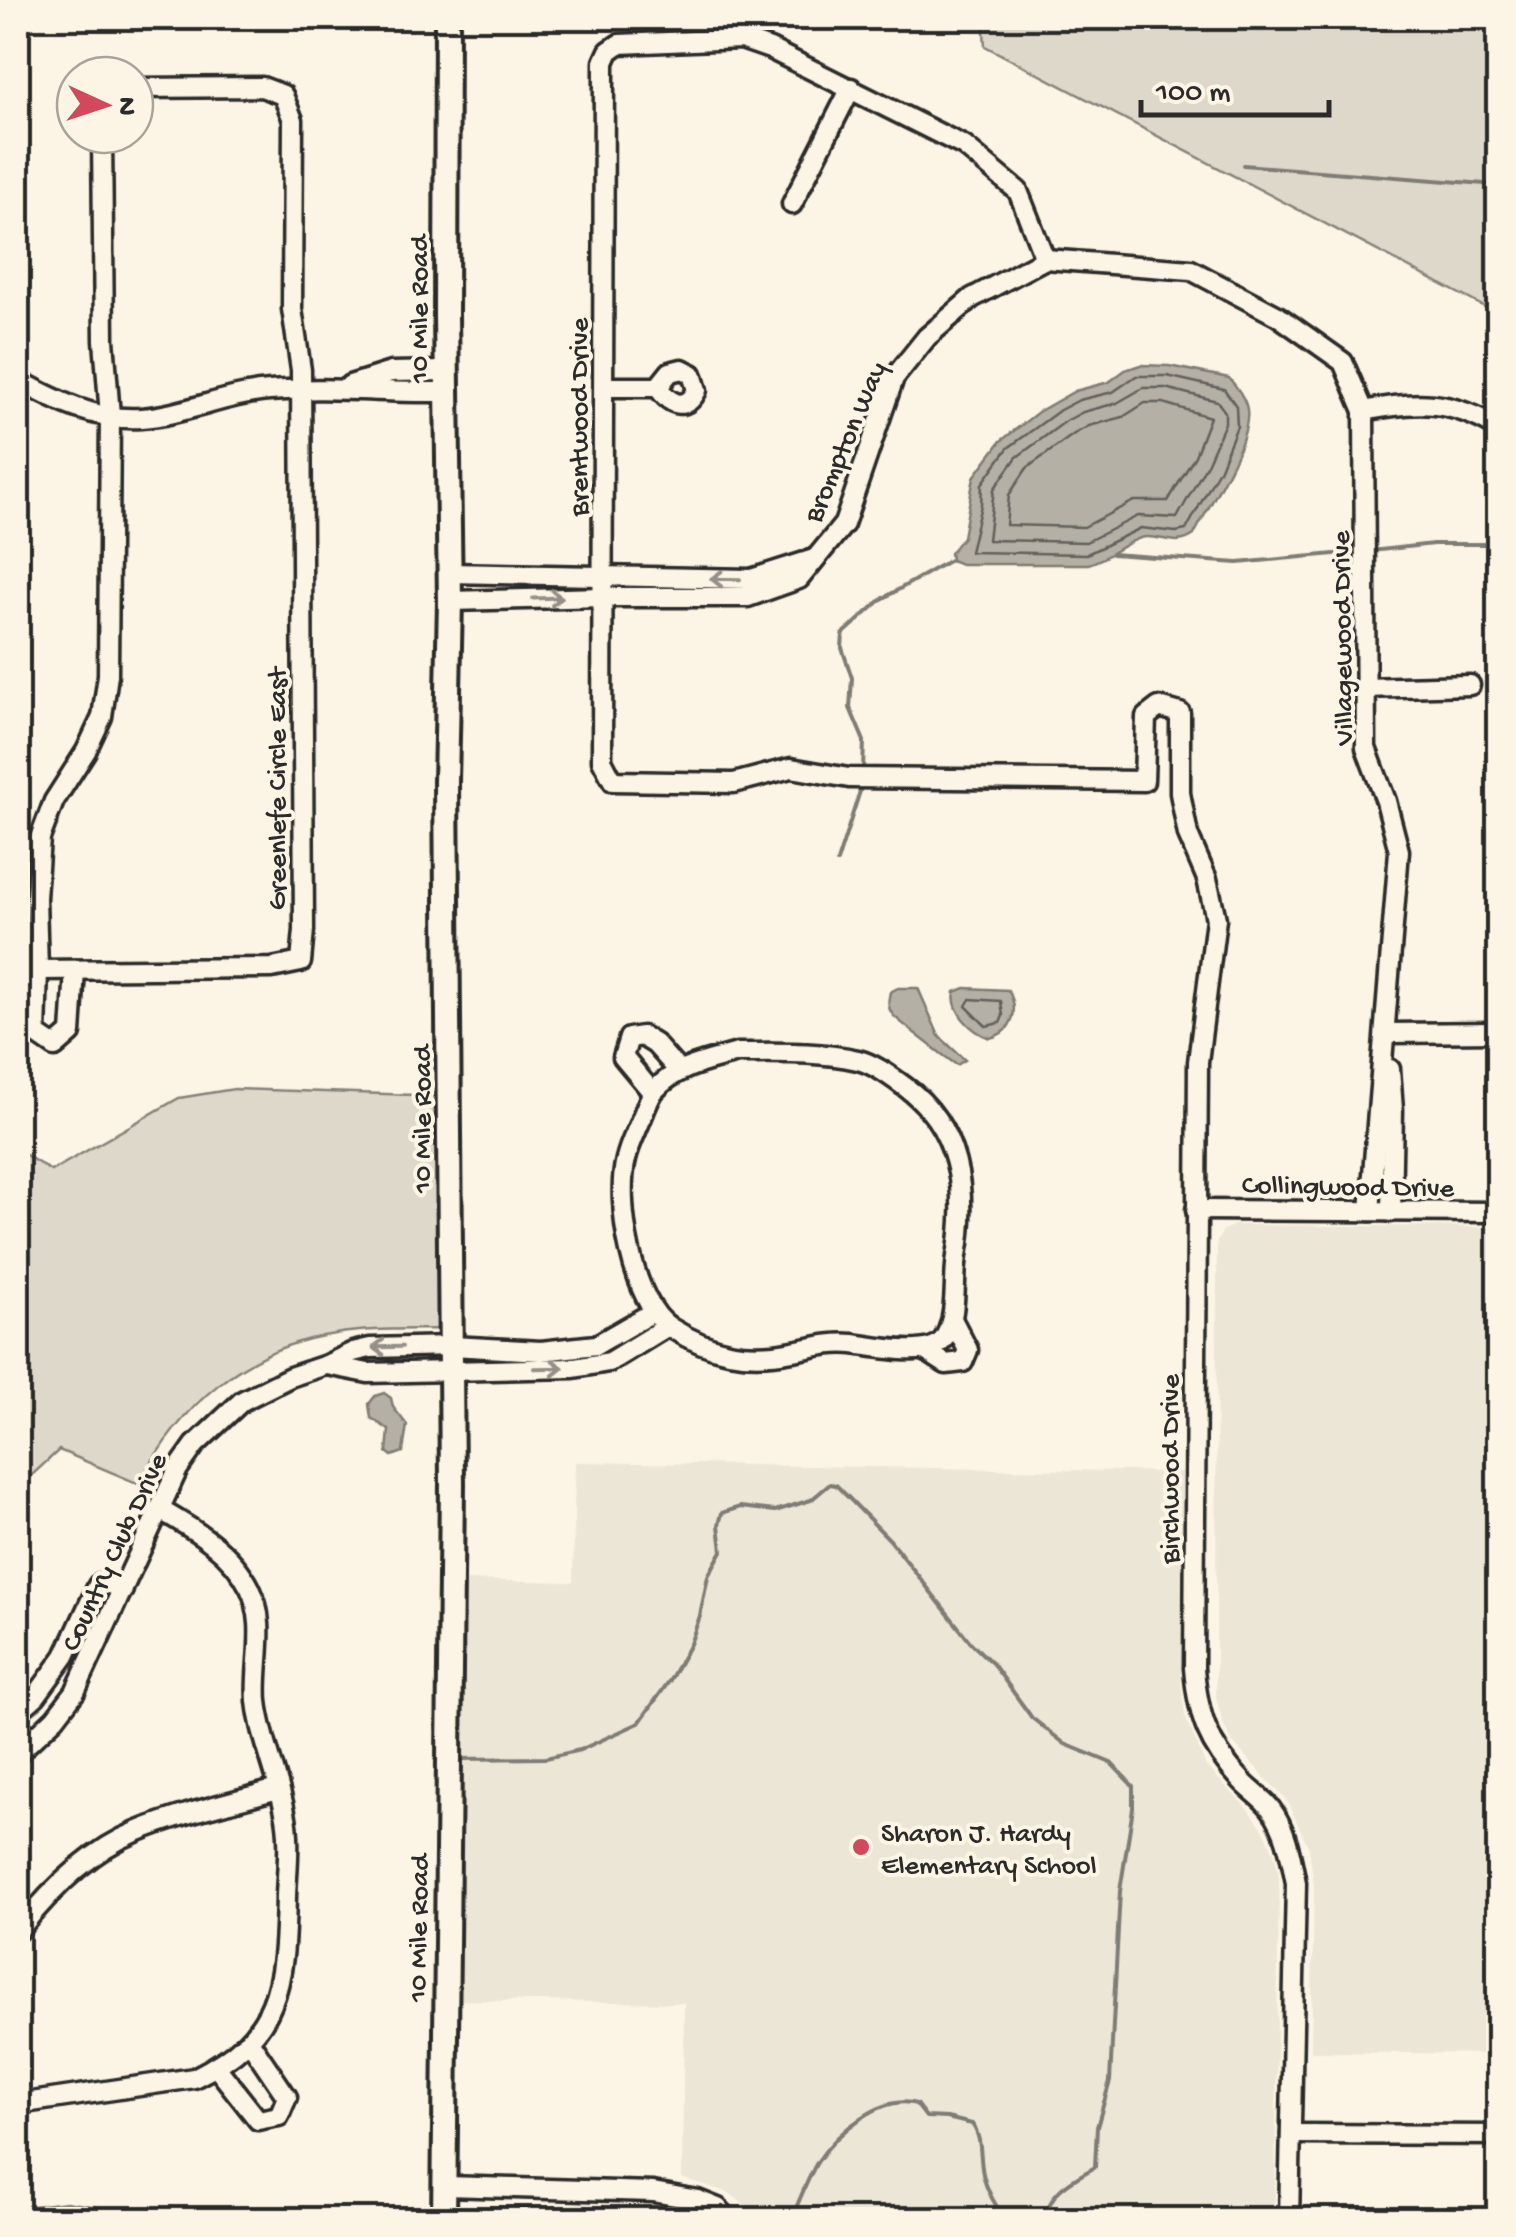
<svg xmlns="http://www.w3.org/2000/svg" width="1516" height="2237" font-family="'Gochi Hand',sans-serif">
	<rect width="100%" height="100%" fill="#fcf5e5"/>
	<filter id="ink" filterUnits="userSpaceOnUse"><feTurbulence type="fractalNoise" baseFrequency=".01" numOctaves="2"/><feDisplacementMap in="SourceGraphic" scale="20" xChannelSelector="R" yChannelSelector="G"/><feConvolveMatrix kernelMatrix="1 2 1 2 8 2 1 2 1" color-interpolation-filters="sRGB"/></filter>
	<g filter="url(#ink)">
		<g fill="#ece6d7">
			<path d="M1234 1225 1498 1227V2054L1311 2052 1314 1887 1309 1848 1287 1801 1232 1742 1222 1721 1216 1696 1217 1242 1223 1230Z"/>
			<path d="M575 1462 1183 1472 1181 1682 1185 1716 1206 1766 1250 1811 1264 1830 1274 1852 1279 1876 1275 2197 1272 2219H765L729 2193 682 2178 684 2003 449 2000 454 1580 573 1582Z"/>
		</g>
		<g fill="#ded8ca" stroke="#84827a" stroke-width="2.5">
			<path d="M983 18H1498V314L985 46Z"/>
			<path d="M234 1089 444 1096V1329C408 1330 371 1328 335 1334 245 1347 180 1406 139 1484L59 1450 18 1488V1150L51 1171 179 1098Z"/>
			<path d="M66 2202 144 2215H435V2219L18 2220V2208Z"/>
		</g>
		<g fill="#b4b0a5" stroke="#7d7b74" stroke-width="2.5">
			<path d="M1140 365 1169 366 1229 378C1236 386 1243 395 1246 405 1256 436 1208 505 1194 535 1178 547 1165 537 1147 537 1131 537 1107 560 1088 564H961L951 560 950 553 963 537 974 477 1001 441 1038 412 1075 391 1109 382 1125 370Z"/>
			<path d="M898 988H918L939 1036 965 1060 957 1065C950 1061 896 1019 893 1015 887 1007 888 1001 890 992Z"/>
			<path d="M965 988 1008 990C1020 1010 1013 1032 990 1038 972 1032 951 1012 955 992Z"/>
			<path d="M384 1393 391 1398 393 1407 407 1425 403 1452 392 1456 387 1452 389 1430 371 1418 369 1404 375 1396Z"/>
		</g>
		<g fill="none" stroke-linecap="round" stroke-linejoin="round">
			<g stroke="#62605c" stroke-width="2.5">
				<path d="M1136 376H1167L1224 389 1236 406 1237 426 1220 468 1186 530 1176 532 1141 528 1087 554 970 552 981 505 982 484 1008 448 1060 410 1079 400 1113 392Z"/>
				<path d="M1143 388H1165L1217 401 1225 412V423L1208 462 1177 518 1138 516 1086 542 988 540 994 489 1017 457 1066 421 1083 412 1117 403Z"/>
				<path d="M1145 403H1163L1210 417 1195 456 1168 501H1134L1084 527 1006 525 1009 495 1027 468 1074 434 1089 426 1123 417Z"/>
				<path d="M970 999 1001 1001 1003 1016 1000 1023 986 1026 966 1006Z"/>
			</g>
			<g stroke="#7d7b74" stroke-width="4">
				<path d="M1243 165 1498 185"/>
				<path d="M1371 551 1433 544H1498"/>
				<path d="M1112 554 1238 563 1356 552"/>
				<path d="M863 771 864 741 850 708 852 678 842 648 843 634 882 599 950 560"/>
				<path d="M837 862 862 785"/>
				<path d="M459 1759 546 1758 580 1750 639 1723 670 1680 690 1644 700 1616 708 1576 722 1551 719 1525 722 1513 740 1507 775 1511 811 1500 830 1484 836 1485 890 1540 971 1643 993 1664 1032 1718 1065 1744 1111 1763 1133 1786V1808L1120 1891 1110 2081 1097 2127 1095 2167C1075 2179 1046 2191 1047 2220"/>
				<path d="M791 2220C797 2206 810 2173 818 2161 836 2134 881 2094 916 2104L926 2117 947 2118 972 2124C983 2139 979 2156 983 2174 986 2189 996 2208 1007 2220"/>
			</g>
			<g stroke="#2b2b2b" stroke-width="25">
				<g id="minor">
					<path d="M102 135 104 340 110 416 108 675 102 717 86 751 54 801 40 838 36 898 38 970 272 968 301 962 304 930 301 370 292 309 293 120 283 95 262 87 135 88"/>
					<path d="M792 204 851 88"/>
					<path d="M1045 259 1018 191 964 146 770 49 741 39 619 44 609 51 604 62 602 760 613 781 734 783 791 768 849 778 1144 781 1146 717 1159 707 1180 713V793L1188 835 1207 879 1216 919 1198 1062 1194 1668C1198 1717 1208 1745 1242 1781 1251 1791 1263 1798 1271 1809 1287 1830 1291 1858 1296 1883L1289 2220"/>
					<path d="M682 369 692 374 697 390C686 413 669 404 658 387L670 372Z"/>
					<path d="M18 380C56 401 96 421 141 418 184 415 226 394 270 391 329 386 388 393 447 392"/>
					<path d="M350 385 391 372 447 371"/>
					<path d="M604 387H658"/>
					<path d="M1364 411C1417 400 1451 400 1498 428"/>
					<path d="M449 573 751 579 814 559"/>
					<path d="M450 601 604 597H748L799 579 844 524 894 378 927 337 972 298 1045 259 1191 270 1278 316 1343 362 1364 411 1366 748 1386 801 1399 851 1370 1211"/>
					<path d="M1364 688 1470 685"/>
					<path d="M38 970 36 1034 55 1047 71 1033 75 970"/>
					<path d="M1387 1033 1498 1032"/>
					<path d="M737 1053C777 1053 818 1051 858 1060 874 1064 890 1076 904 1086 960 1126 968 1192 957 1256 953 1282 958 1314 945 1337 933 1360 876 1347 853 1344 831 1342 815 1347 793 1351 747 1360 711 1353 671 1328 632 1304 615 1201 626 1159 629 1145 637 1130 642 1117 646 1108 649 1097 655 1090 677 1066 707 1062 737 1053Z"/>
					<path d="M1390 1069 1393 1110 1391 1212"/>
					<path d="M652 1092 623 1057 629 1038 642 1036 655 1044 678 1070"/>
					<path d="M1196 1210 1498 1212"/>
					<path d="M926 1351 946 1364 963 1362 968 1350 953 1321"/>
					<path d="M327 1365 368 1373 574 1368 609 1362 668 1326"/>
					<path d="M18 1712 36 1696 65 1656 98 1585 105 1582 123 1590"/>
					<path d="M18 1753 55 1718 75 1692 178 1469 195 1445 242 1401 290 1377 326 1365 353 1352 370 1348 452 1346 541 1351 596 1345 653 1312"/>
					<path d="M18 1931C49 1892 89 1851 136 1832 182 1813 231 1802 278 1789"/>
					<path d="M217 2068 258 2120 279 2116 287 2097 250 2042"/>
					<path d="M18 2104 194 2078C281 2035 284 1986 286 1896 287 1869 291 1839 285 1812 278 1775 261 1739 257 1701 254 1662 268 1625 250 1588 231 1550 195 1530 159 1509"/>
					<path d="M1291 2134 1498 2135"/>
					<path d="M446 2186 653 2192 698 2200 718 2208 729 2220"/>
					<path d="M444 2218 690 2220"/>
				</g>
			</g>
			<g stroke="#2b2b2b" stroke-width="30">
				<path id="major" d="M444 2220 452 1484 446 782 450 601 446 316 447 18"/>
			</g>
			<use href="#minor" stroke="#fcf5e5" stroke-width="18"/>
			<use href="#major" stroke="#fcf5e5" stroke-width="22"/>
		</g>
		<defs><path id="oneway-shaft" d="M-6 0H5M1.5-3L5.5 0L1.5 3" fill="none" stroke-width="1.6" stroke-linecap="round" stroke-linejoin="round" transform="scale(2.5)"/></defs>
		<g stroke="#949088">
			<use href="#oneway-shaft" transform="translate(725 579) rotate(-179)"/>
			<use href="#oneway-shaft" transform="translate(548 598) rotate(-2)"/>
			<use href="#oneway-shaft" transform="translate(387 1347) rotate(179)"/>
			<use href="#oneway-shaft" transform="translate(549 1368) rotate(-1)"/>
		</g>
	</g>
	<circle fill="#d1495b" stroke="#fcf5e5" stroke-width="4" cx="861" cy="1847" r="10"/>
	<g text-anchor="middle" stroke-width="8" stroke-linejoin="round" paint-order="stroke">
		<g font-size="28" fill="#2b2b2b" stroke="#fcf5e5">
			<text transform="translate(417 309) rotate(-90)" y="10">10 Mile Road</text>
			<text transform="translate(577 417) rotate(-90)" y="10">Brentwood Drive</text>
			<text transform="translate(843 441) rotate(-67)" y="10">Brompton Way</text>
			<text transform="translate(1340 638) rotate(-91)" y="10">Villagewood Drive</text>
			<text transform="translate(275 789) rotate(-90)" y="10">Greenlefe Circle East</text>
			<text transform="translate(420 1119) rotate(-90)" y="10">10 Mile Road</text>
			<text transform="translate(1348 1184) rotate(1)" y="10">Collingwood Drive</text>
			<text transform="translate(1168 1469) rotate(-90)" y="10">Birchwood Drive</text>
			<text transform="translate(112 1551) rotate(-65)" y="10">Country Club Drive</text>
			<text transform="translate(416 1928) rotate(-89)" y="10">10 Mile Road</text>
		</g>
		<g font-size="28" fill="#2b2b2b" stroke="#fcf5e5" text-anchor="start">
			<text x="881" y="1841">Sharon J. Hardy<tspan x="881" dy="32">Elementary School</tspan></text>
		</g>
	</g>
	<rect width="1516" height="2237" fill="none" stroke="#fcf5e5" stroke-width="60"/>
	<rect x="30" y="30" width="1456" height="2177" fill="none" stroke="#2b2b2b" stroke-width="4" filter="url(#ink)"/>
	<g transform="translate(105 105) rotate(93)"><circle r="48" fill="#fcf5e5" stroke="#a8a49b" stroke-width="2.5"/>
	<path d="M0-8L18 38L0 25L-18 38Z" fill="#d1495b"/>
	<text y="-15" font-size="28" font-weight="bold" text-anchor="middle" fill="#2b2b2b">N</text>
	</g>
	<path d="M1141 100v15h188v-15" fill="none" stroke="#2b2b2b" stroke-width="5"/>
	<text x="1156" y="100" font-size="30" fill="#2b2b2b" stroke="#fcf5e5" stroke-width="8" paint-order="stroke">100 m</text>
</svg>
